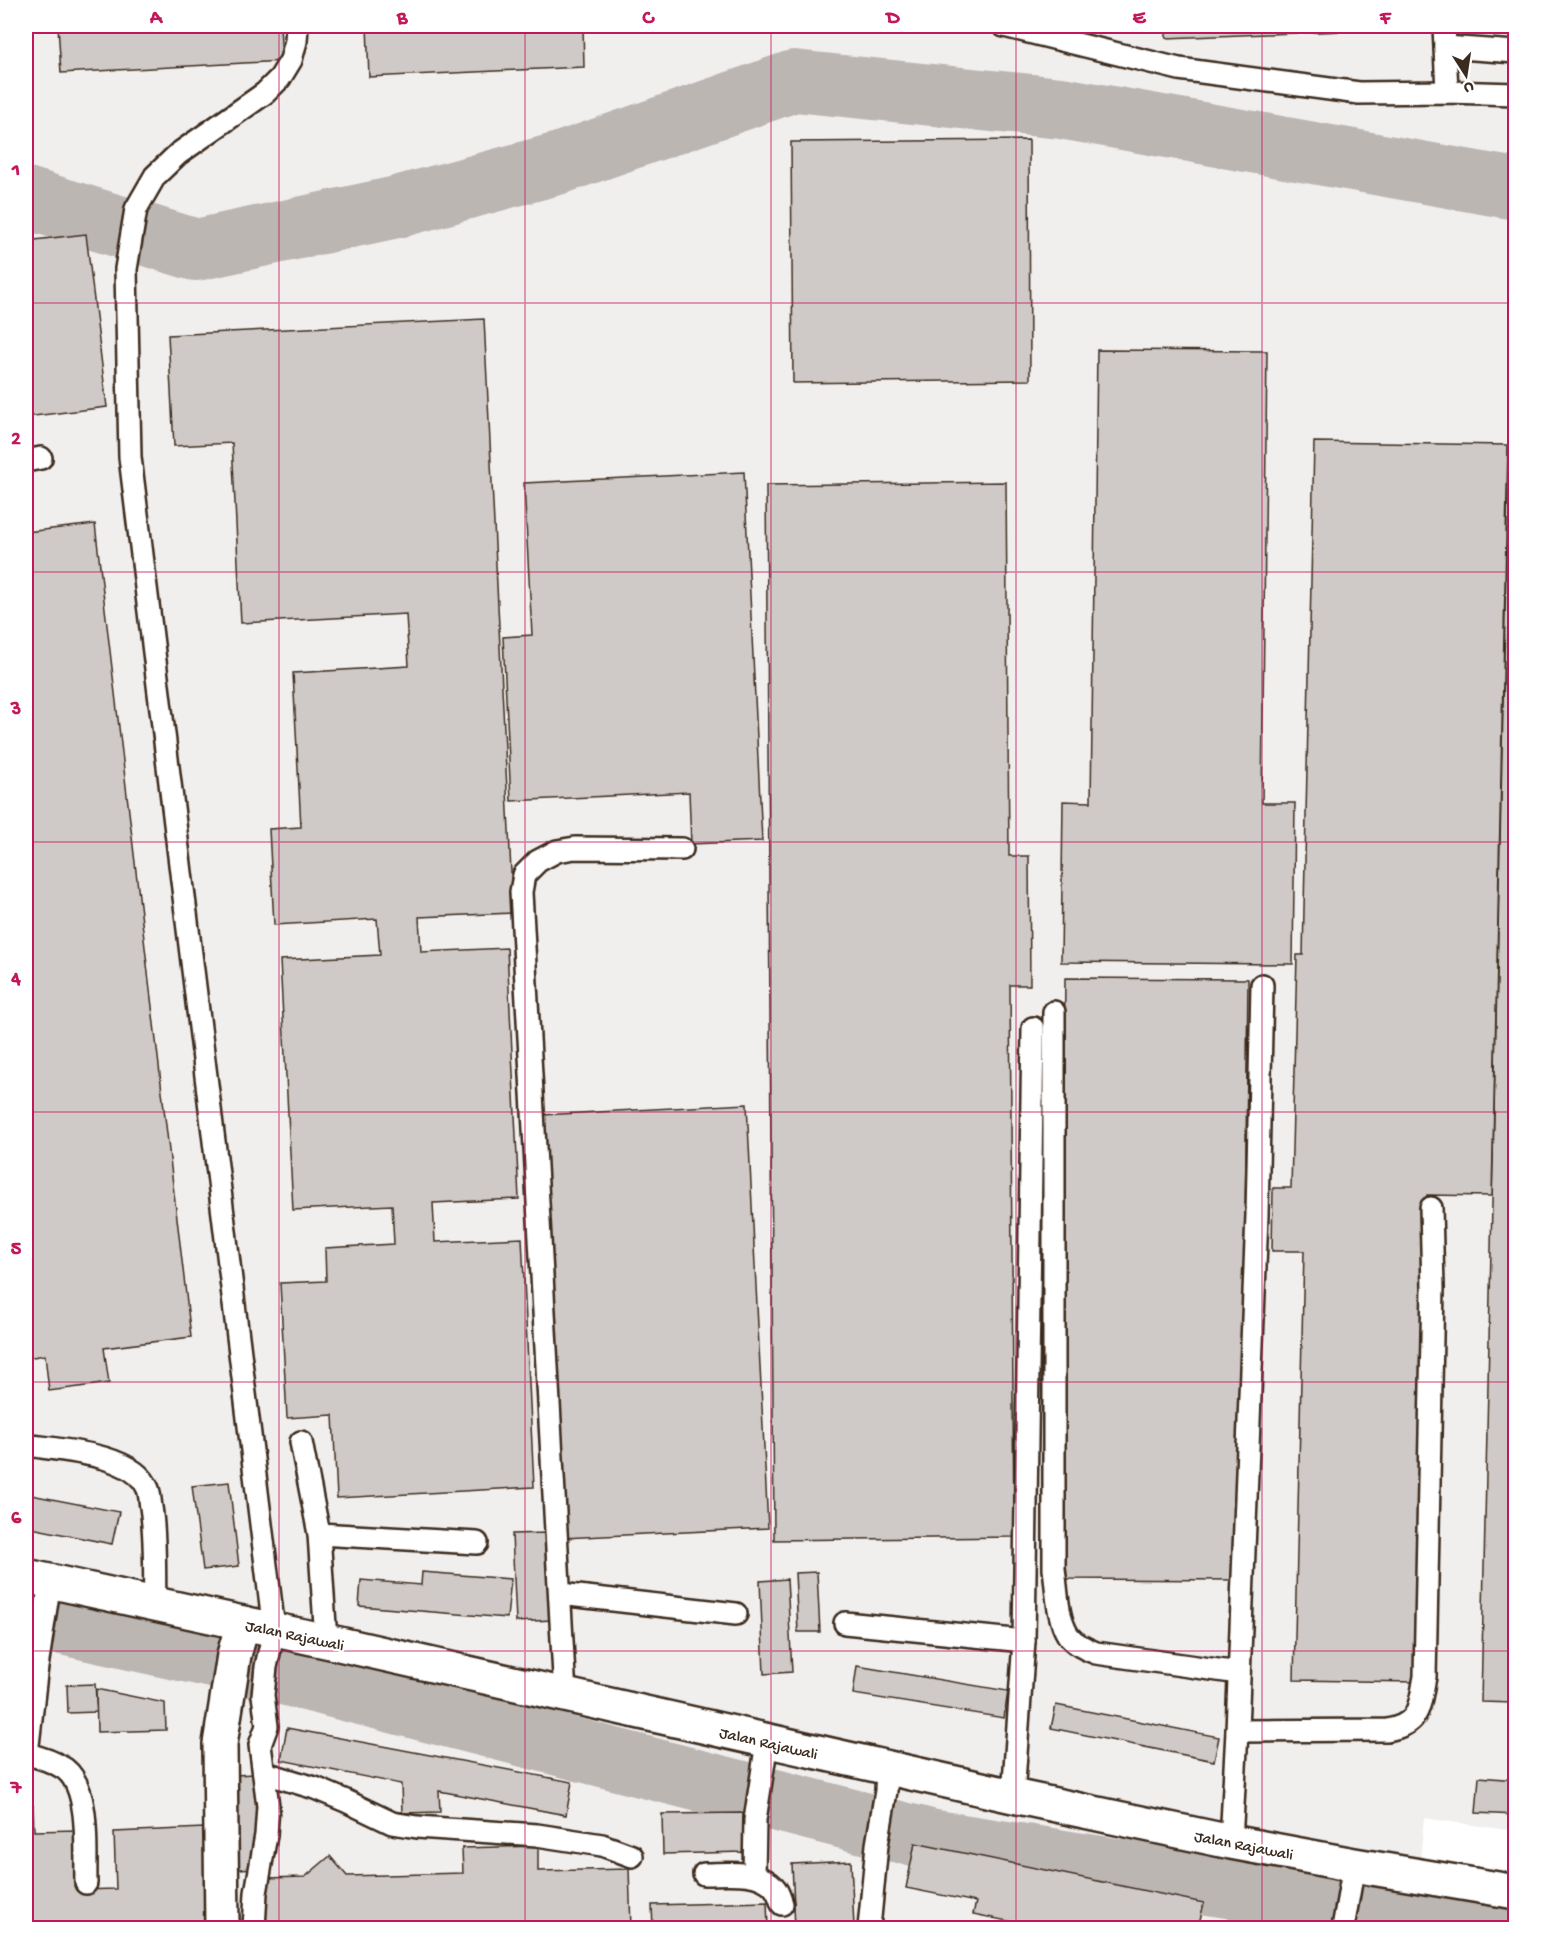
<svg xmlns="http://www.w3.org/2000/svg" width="1541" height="1954" font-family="'Gochi Hand',sans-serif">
	<rect width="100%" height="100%" fill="#fff"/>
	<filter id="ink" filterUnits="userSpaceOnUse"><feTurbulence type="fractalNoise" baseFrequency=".0167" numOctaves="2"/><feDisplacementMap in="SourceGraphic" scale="12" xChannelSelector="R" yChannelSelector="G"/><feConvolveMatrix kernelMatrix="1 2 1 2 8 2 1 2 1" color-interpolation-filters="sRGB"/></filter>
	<g filter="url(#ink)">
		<path fill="#f1efee" d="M26 26H1515V1831L1424 1818 1414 1928H26Z"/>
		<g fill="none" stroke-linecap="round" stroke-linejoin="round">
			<g stroke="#bcb6b3" stroke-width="62">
				<path d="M26 198 196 250 397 207 560 163 794 81 1061 108 1516 189"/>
				<path d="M26 1616 240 1663 930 1840 1488 1928"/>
			</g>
		</g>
		<g fill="#cfcac7" stroke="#3b2a1e" stroke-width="1.5">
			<path d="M58 26H280L282 61 61 73Z"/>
			<path d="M367 26H583L584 67 369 77Z"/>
			<path d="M1166 26H1394V29L1166 38Z"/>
			<path d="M1029 140 1030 380 793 383 791 142Z"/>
			<path d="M86 234 107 407 26 417V241Z"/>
			<path d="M1513 255 1516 256V1703L1481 1702Z"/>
			<path d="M484 319 513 913 419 917 421 952 507 948 519 1199 433 1203 435 1242 522 1238 534 1487 337 1498 333 1415 287 1418 280 1283 326 1281 325 1248 394 1244 392 1205 293 1210 280 960 380 955 377 919 274 925 269 829 301 827 293 673 409 666 406 614 241 623 232 443 174 446 168 335Z"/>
			<path d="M1097 350 1267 351 1262 803H1295L1293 964 1061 962 1063 801 1091 802Z"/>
			<path d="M1314 442 1508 445 1492 1196 1427 1195 1416 1682 1294 1680 1304 1251H1272L1273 1188H1291L1297 955H1303Z"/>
			<path d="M744 472 762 841 691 844 689 792 511 801 503 637 532 635 524 483Z"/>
			<path d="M1006 482 1009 856H1029L1030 985H1010L1014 1537 774 1540 766 485Z"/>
			<path d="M95 524 191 1337 104 1348 109 1383 49 1391 45 1355 26 1358V532Z"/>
			<path d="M1065 978 1248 979 1241 1580 1059 1579Z"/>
			<path d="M747 1104 768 1528 563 1538 542 1115Z"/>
			<path d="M229 1482 239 1566 203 1570 192 1486Z"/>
			<path d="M26 1494 119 1512 112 1544 26 1527Z"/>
			<path d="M547 1533 552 1620 516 1622 512 1534Z"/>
			<path d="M422 1572 511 1579 507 1618 359 1606 361 1580 421 1585Z"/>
			<path d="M817 1572 820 1632H798L795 1573Z"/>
			<path d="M787 1579 792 1672 764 1674 760 1581Z"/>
			<path d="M857 1666 1008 1691 1004 1718 853 1694Z"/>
			<path d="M95 1684 97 1712 68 1713 67 1685Z"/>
			<path d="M96 1689 165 1703 166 1730 97 1732Z"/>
			<path d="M1056 1705 1219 1737 1214 1761 1051 1728Z"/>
			<path d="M287 1728 572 1782 566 1815 439 1791 440 1812 402 1813 401 1784 281 1760Z"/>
			<path d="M255 1774 257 1868 238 1869 235 1775Z"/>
			<path d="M1479 1777 1516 1780V1815L1476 1813Z"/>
			<path d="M26 1805H33L34 1831 77 1830 79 1890 116 1889 114 1832 204 1828 208 1928H26Z"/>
			<path d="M743 1813 744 1852 663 1854 662 1814Z"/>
			<path d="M915 1843 1204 1903 1198 1928H1043L973 1914 976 1902 906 1888Z"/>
			<path d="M538 1846V1871L629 1869 631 1928H266L265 1878 305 1877 330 1856 347 1876 463 1873 462 1848Z"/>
			<path d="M851 1861 854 1928H795L792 1864Z"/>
			<path d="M767 1902 768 1928H653L652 1905Z"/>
		</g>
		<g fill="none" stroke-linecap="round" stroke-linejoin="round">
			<g stroke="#3b2a1e" stroke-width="26">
				<g id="service">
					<path d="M1004 26 1179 69 1359 93 1447 92 1516 94"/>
					<path d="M1444 26 1447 92"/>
					<path d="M1445 47 1516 52"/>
					<path d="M26 461 41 458"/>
					<path d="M1054 1012V1569C1057 1589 1057 1618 1068 1635 1074 1644 1086 1649 1096 1653L1239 1673"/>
					<path d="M301 1442 319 1534 326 1641"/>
					<path d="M26 1445C58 1450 134 1453 148 1489 150 1494 150 1502 151 1507 156 1539 154 1572 155 1605"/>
					<path d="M319 1534 477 1543"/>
					<path d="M560 1594 736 1614"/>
					<path d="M845 1623 1024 1641"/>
					<path d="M565 1695 521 892 524 875 538 861 557 851 575 848 682 849"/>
					<path d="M1237 1731 1387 1730C1421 1724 1419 1706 1425 1677L1433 1288 1431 1208"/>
					<path d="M26 1754C40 1757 53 1761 65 1769 91 1789 85 1853 86 1883"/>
					<path d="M27 1754 36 1674 50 1581"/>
					<path d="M265 1773 315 1788 346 1801 392 1823 417 1827 537 1835 602 1845 632 1856"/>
					<path d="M1013 1796 1024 1641 1033 1028"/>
					<path d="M1231 1842 1237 1731 1257 1215 1262 985"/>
					<path d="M704 1874C725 1874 758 1869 774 1887 778 1891 780 1898 782 1904"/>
					<path d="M754 1875 755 1820 767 1742"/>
					<path d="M254 1928 256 1893 266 1835 268 1806 260 1745 267 1726 263 1695 266 1667 274 1630 130 457 126 269 136 209 155 176 178 154 265 93 280 78 291 60 296 41 297 26"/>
					<path d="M869 1928 877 1845 886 1791 887 1769"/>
					<path d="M1343 1928 1354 1865"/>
				</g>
			</g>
			<g stroke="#3b2a1e" stroke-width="38">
				<path id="minor" d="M222 1928 220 1744 234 1655 243 1623"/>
			</g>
			<g stroke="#3b2a1e" stroke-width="38">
				<path id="tertiary" d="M26 1576 326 1641 1013 1796 1231 1842 1354 1865 1516 1892"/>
			</g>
			<use href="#service" stroke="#fff" stroke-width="21"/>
			<use href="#minor" stroke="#fff" stroke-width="33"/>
			<use href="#tertiary" stroke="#fff" stroke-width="33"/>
		</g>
	</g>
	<path fill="none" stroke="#c2185b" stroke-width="1.5" stroke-opacity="0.55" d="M279 26V1928M525 26V1928M771 26V1928M1016 26V1928M1262 26V1928M26 303H1516M26 572H1516M26 842H1516M26 1112H1516M26 1382H1516M26 1651H1516"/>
	<g text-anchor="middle" stroke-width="4.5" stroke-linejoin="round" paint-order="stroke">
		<g font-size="16" fill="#3b2a1e" stroke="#fff">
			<text transform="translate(295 1634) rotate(12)" y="6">Jalan Rajawali</text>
			<text transform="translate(769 1742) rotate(13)" y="6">Jalan Rajawali</text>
			<text transform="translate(1244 1844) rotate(11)" y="6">Jalan Rajawali</text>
		</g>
	</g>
	<rect width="1541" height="1954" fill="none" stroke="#fff" stroke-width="66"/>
	<g transform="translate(1466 75) rotate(168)" stroke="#ffffff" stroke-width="4.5" paint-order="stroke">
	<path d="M0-4.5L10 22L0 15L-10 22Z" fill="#3b2a1e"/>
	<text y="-9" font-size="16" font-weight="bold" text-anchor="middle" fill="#3b2a1e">U</text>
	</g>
	<rect x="33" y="33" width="1475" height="1888" fill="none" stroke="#c2185b" stroke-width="2"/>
	<g font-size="20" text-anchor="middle" font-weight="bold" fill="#c2185b">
		<text x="156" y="23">A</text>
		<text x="402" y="23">B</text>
		<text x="648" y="23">C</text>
		<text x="893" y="23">D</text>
		<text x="1139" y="23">E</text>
		<text x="1385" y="23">F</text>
		<text x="16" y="175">1</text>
		<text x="16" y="444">2</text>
		<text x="16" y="714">3</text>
		<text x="16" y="984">4</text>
		<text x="16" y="1254">5</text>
		<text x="16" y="1523">6</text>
		<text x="16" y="1793">7</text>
	</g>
</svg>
